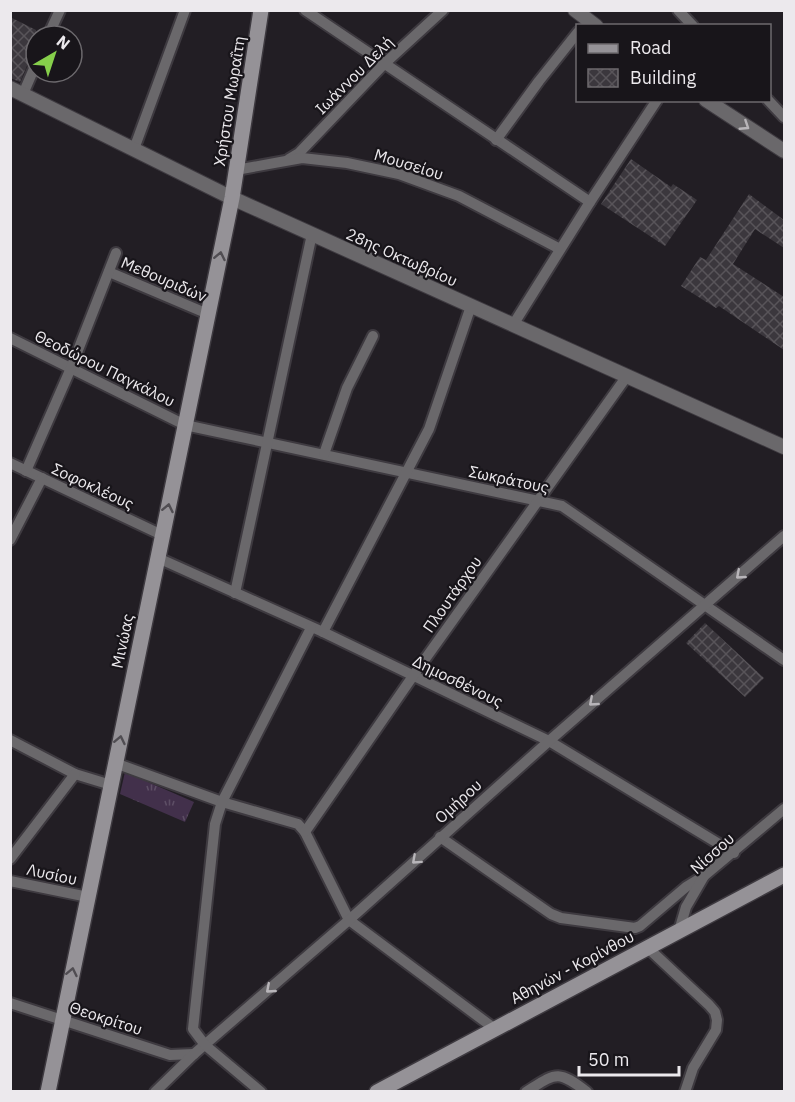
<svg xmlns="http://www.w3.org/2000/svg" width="795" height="1102" font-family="'IBM Plex Sans',sans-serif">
	<defs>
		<pattern id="grass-tufts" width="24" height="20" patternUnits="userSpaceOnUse" patternTransform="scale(1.5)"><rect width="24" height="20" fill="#42304b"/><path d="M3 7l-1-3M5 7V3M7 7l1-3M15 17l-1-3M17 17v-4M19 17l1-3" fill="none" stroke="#5d4e65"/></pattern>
		<pattern id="building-cross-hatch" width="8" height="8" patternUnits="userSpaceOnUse" patternTransform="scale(1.5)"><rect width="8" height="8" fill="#3b373d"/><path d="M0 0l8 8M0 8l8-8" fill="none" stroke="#585459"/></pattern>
	</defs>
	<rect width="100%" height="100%" fill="#221e24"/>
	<path fill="url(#grass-tufts)" d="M125 772 194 802 185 822 120 794Z"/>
	<g fill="url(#building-cross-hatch)">
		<path d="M10 17 36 30V53L29 61 20 82 10 78Z"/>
		<path d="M631 159 671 187 673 184 697 200 665 246 601 204Z"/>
		<path d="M749 194 784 220V248L755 229 733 264 784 297V350L719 306 716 308 681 286 700 257 706 260Z"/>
		<path d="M705 623 764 678 745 697 686 643Z"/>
	</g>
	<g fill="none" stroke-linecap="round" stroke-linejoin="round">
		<g stroke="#3e3a40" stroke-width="14">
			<g id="minor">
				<path d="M305 10 590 202"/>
				<path d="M678 10 693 26"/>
				<path d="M48 36 60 10"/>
				<path d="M23 94 36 64"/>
				<path d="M768 100 784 117"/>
				<path d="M496 140 539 81 578 32"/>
				<path d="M134 149 185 10"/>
				<path d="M289 159 299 153 383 65 443 10"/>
				<path d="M236 170 302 158 347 163 399 174 459 196 560 249"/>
				<path d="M109 272 208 314"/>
				<path d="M513 325 590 202 657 100"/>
				<path d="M10 338 185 425 562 506 784 660"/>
				<path d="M324 454 347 388 373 336"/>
				<path d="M10 463 162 535"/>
				<path d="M26 471 71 368 116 253"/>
				<path d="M10 540 42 478"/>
				<path d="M158 558 323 632 549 741 734 853"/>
				<path d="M235 593 312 234"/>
				<path d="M323 632 429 429 471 306"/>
				<path d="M10 740 75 774 111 785"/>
				<path d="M115 763 222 802 298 824 305 832 349 920 495 1029"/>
				<path d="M305 832 413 676 627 376"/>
				<path d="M440 837 551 914 561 918 635 928 640 926 686 887 704 876"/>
				<path d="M10 859 75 774"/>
				<path d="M10 881 88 897"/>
				<path d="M679 931 686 907 704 876 784 809"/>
				<path d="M648 948 709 1005 715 1012 717 1020 716 1030 693 1068 685 1092"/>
				<path d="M10 1003 170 1055 194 1054"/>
				<path d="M155 1092 194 1054 349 920 549 741 784 536"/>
				<path d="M261 1092 205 1045 193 1029 215 824 222 802 311 628"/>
				<path d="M526 1092C556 1073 557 1069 587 1092"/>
			</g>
		</g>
		<g stroke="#3e3a40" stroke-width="16">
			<g id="tertiary">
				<path d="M575 10 596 26"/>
				<path d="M10 88 232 198 784 447"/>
				<path d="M706 100 784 151"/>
			</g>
		</g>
		<g stroke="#3e3a40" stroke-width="18">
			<g id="secondary">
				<path d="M48 1092 232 198 261 10"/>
				<path d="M377 1092 784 875"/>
			</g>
		</g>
		<use href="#minor" stroke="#6a686b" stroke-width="10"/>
		<use href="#tertiary" stroke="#6a686b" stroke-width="14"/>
		<use href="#secondary" stroke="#959297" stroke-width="15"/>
	</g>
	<defs><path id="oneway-chevron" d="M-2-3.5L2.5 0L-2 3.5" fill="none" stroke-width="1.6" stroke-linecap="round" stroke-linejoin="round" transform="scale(1.5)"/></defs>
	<g stroke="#b8b5b9">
		<use href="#oneway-chevron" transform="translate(745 126) rotate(33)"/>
		<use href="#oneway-chevron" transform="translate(740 575) rotate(139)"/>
		<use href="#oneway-chevron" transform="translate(593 702) rotate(139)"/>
		<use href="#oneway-chevron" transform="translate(416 860) rotate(138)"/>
		<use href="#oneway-chevron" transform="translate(270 989) rotate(139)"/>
	</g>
	<g stroke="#504d52">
		<use href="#oneway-chevron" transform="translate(220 256) rotate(-78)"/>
		<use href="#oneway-chevron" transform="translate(168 508) rotate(-78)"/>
		<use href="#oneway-chevron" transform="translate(120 740) rotate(-78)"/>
		<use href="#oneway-chevron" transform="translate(72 972) rotate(-78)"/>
	</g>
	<g text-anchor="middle" stroke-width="4.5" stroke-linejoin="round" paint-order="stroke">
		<g font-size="16" fill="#ece9ed" stroke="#18151a">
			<text transform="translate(354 75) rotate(-45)" y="6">Ιωάννου Δελή</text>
			<text transform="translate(229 101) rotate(-81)" y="6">Χρήστου Μωραΐτη</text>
			<text transform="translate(409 164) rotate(17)" y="6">Μουσείου</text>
			<text transform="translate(402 257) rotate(24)" y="6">28ης Οκτωβρίου</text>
			<text transform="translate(164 279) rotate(23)" y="6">Μεθουριδών</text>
			<text transform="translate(105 368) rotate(26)" y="6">Θεοδώρου Παγκάλου</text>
			<text transform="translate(509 479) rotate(12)" y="6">Σωκράτους</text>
			<text transform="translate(93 486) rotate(25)" y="6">Σοφοκλέους</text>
			<text transform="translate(452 594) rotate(-55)" y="6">Πλουτάρχου</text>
			<text transform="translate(122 641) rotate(-78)" y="6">Μινώας</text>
			<text transform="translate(458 681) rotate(26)" y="6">Δημοσθένους</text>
			<text transform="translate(458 801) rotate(-42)" y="6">Ομήρου</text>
			<text transform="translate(712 853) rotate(-42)" y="6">Νίσσου</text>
			<text transform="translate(52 874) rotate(12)" y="6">Λυσίου</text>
			<text transform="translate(572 967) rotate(-28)" y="6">Αθηνών - Κορίνθου</text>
			<text transform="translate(106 1018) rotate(18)" y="6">Θεοκρίτου</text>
		</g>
	</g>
	<rect width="795" height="1102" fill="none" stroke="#ece9ed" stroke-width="24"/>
	<rect x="576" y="24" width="195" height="78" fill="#18151a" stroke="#6d6a6e" stroke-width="1.5"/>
	<rect x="588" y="44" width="30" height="9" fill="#959297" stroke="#6d6a6e" stroke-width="1.5"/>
	<text x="630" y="54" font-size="18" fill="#ece9ed">Road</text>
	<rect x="588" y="69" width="30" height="18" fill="url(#building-cross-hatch)" stroke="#6d6a6e" stroke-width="1.5"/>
	<text x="630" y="84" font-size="18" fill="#ece9ed">Building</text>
	<g transform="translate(54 54) rotate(39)"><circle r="28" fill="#18151a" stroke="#6d6a6e" stroke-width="1.5"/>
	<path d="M0-4.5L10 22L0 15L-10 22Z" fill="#86cf4b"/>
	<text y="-9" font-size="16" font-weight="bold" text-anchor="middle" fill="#ece9ed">N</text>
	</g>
	<path d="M579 1066v9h100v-9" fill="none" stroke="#ece9ed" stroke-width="3"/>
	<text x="588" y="1066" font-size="18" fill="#ece9ed" stroke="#18151a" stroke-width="4.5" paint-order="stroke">50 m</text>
</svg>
